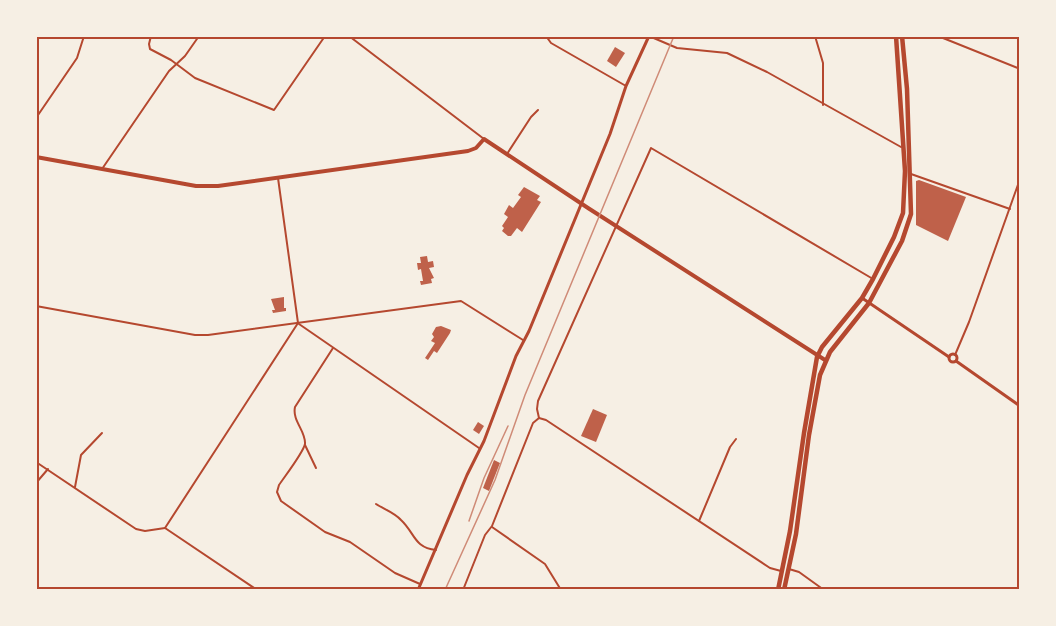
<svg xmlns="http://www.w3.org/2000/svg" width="1056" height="626" font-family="Bitter,serif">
	<rect width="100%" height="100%" fill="#f6efe4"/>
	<g fill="#bf614a">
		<path d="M615 47 625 53 616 67 607 61Z"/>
		<path d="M919 180 966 197 948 241 916 225V181Z"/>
		<path d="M524 187 540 196 537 200 541 202 522 232 517 228 511 236H508L502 231 504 228 502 226 508 217 504 214 509 205 513 208 521 197 518 195Z"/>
		<path d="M427 256 428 262 433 261 434 267 429 268 434 278 431 279 432 283 421 285 420 281H423L421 269 418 270 417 263H421L420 257Z"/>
		<path d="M284 297V308H286V311L273 313 272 310H275L271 299Z"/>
		<path d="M441 326 451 330 450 333 437 353 434 351 428 360 425 358 435 343 431 341 434 337 432 334 436 327Z"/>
		<path d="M593 409 607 415 596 442 581 436Z"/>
		<path d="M478 422 484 426 479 434 473 430Z"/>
		<path d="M494 460 500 463 489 491 483 488Z"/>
	</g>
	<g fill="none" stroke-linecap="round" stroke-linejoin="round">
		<g stroke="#b5482f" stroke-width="2">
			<path d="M151 36 149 44 150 49 171 60 195 78 274 110 325 36"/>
			<path d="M349 36 484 139"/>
			<path d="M546 36 551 43 626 86"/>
			<path d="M649 36 677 48 727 53 767 72 901 147"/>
			<path d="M815 36 823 63V105"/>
			<path d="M938 36 1020 69"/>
			<path d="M36 118 77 58 84 36"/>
			<path d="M507 154 531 117 538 110"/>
			<path d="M102 169 169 71 185 56 199 36"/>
			<path d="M911 174 1010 209"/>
			<path d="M36 306 195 335H208L461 301 523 340"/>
			<path d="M299 324 479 448"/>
			<path d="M333 348 295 407C292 421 306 431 305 444 303 453 285 476 279 485L277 492 281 501 325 532 350 542 395 573 420 584"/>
			<path d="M955 355 969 322 1020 179"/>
			<path d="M36 396 38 394"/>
			<path d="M539 418 537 409 538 401 651 148 873 279"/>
			<path d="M539 418 546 420 770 568 781 571"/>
			<path d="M305 445 316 468"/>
			<path d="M36 462 136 529 145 531 165 528"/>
			<path d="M36 483 48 469"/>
			<path d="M75 487 81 455 102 433"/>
			<path d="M376 504C384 509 395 513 401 520 415 533 414 548 436 550"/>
			<path d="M699 521 730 447 736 439"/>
			<path d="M492 527 545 564 561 590"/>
			<path d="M165 528 298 323 278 178"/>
			<path d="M165 528 257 590"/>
			<path d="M789 569 799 572 824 590"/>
			<path d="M463 590 485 535 492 526 533 423 539 418"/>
		</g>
		<g stroke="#b5482f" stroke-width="3">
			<path d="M862 298 949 357"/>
			<circle cx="953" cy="358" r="4"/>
			<path d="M956 361 1020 406"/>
			<path d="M418 590 467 475 484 441 516 356 529 331 610 134 626 86 649 36"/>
		</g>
		<path stroke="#b5482f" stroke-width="4" d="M36 157 196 186H218L468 151 476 148 484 139 588 208 825 360"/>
		<g stroke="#b5482f" stroke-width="4.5">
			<path d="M778 590 790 531 804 433 817 357 822 347 862 298 873 279 894 237 903 213 905 171 896 36"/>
			<path d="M784 590 796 534 809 435 820 375 830 352 869 303 902 241 911 214 907 89 902 36"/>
		</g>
		<g stroke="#cf8b77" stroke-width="1.5">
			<path d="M469 521 484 478 508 426"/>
			<path d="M445 590 495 480 525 395 674 36"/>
		</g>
	</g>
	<rect width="1056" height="626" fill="none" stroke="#f6efe4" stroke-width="75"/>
	<rect x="38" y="38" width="980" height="550" fill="none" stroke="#b5482f" stroke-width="2"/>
</svg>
